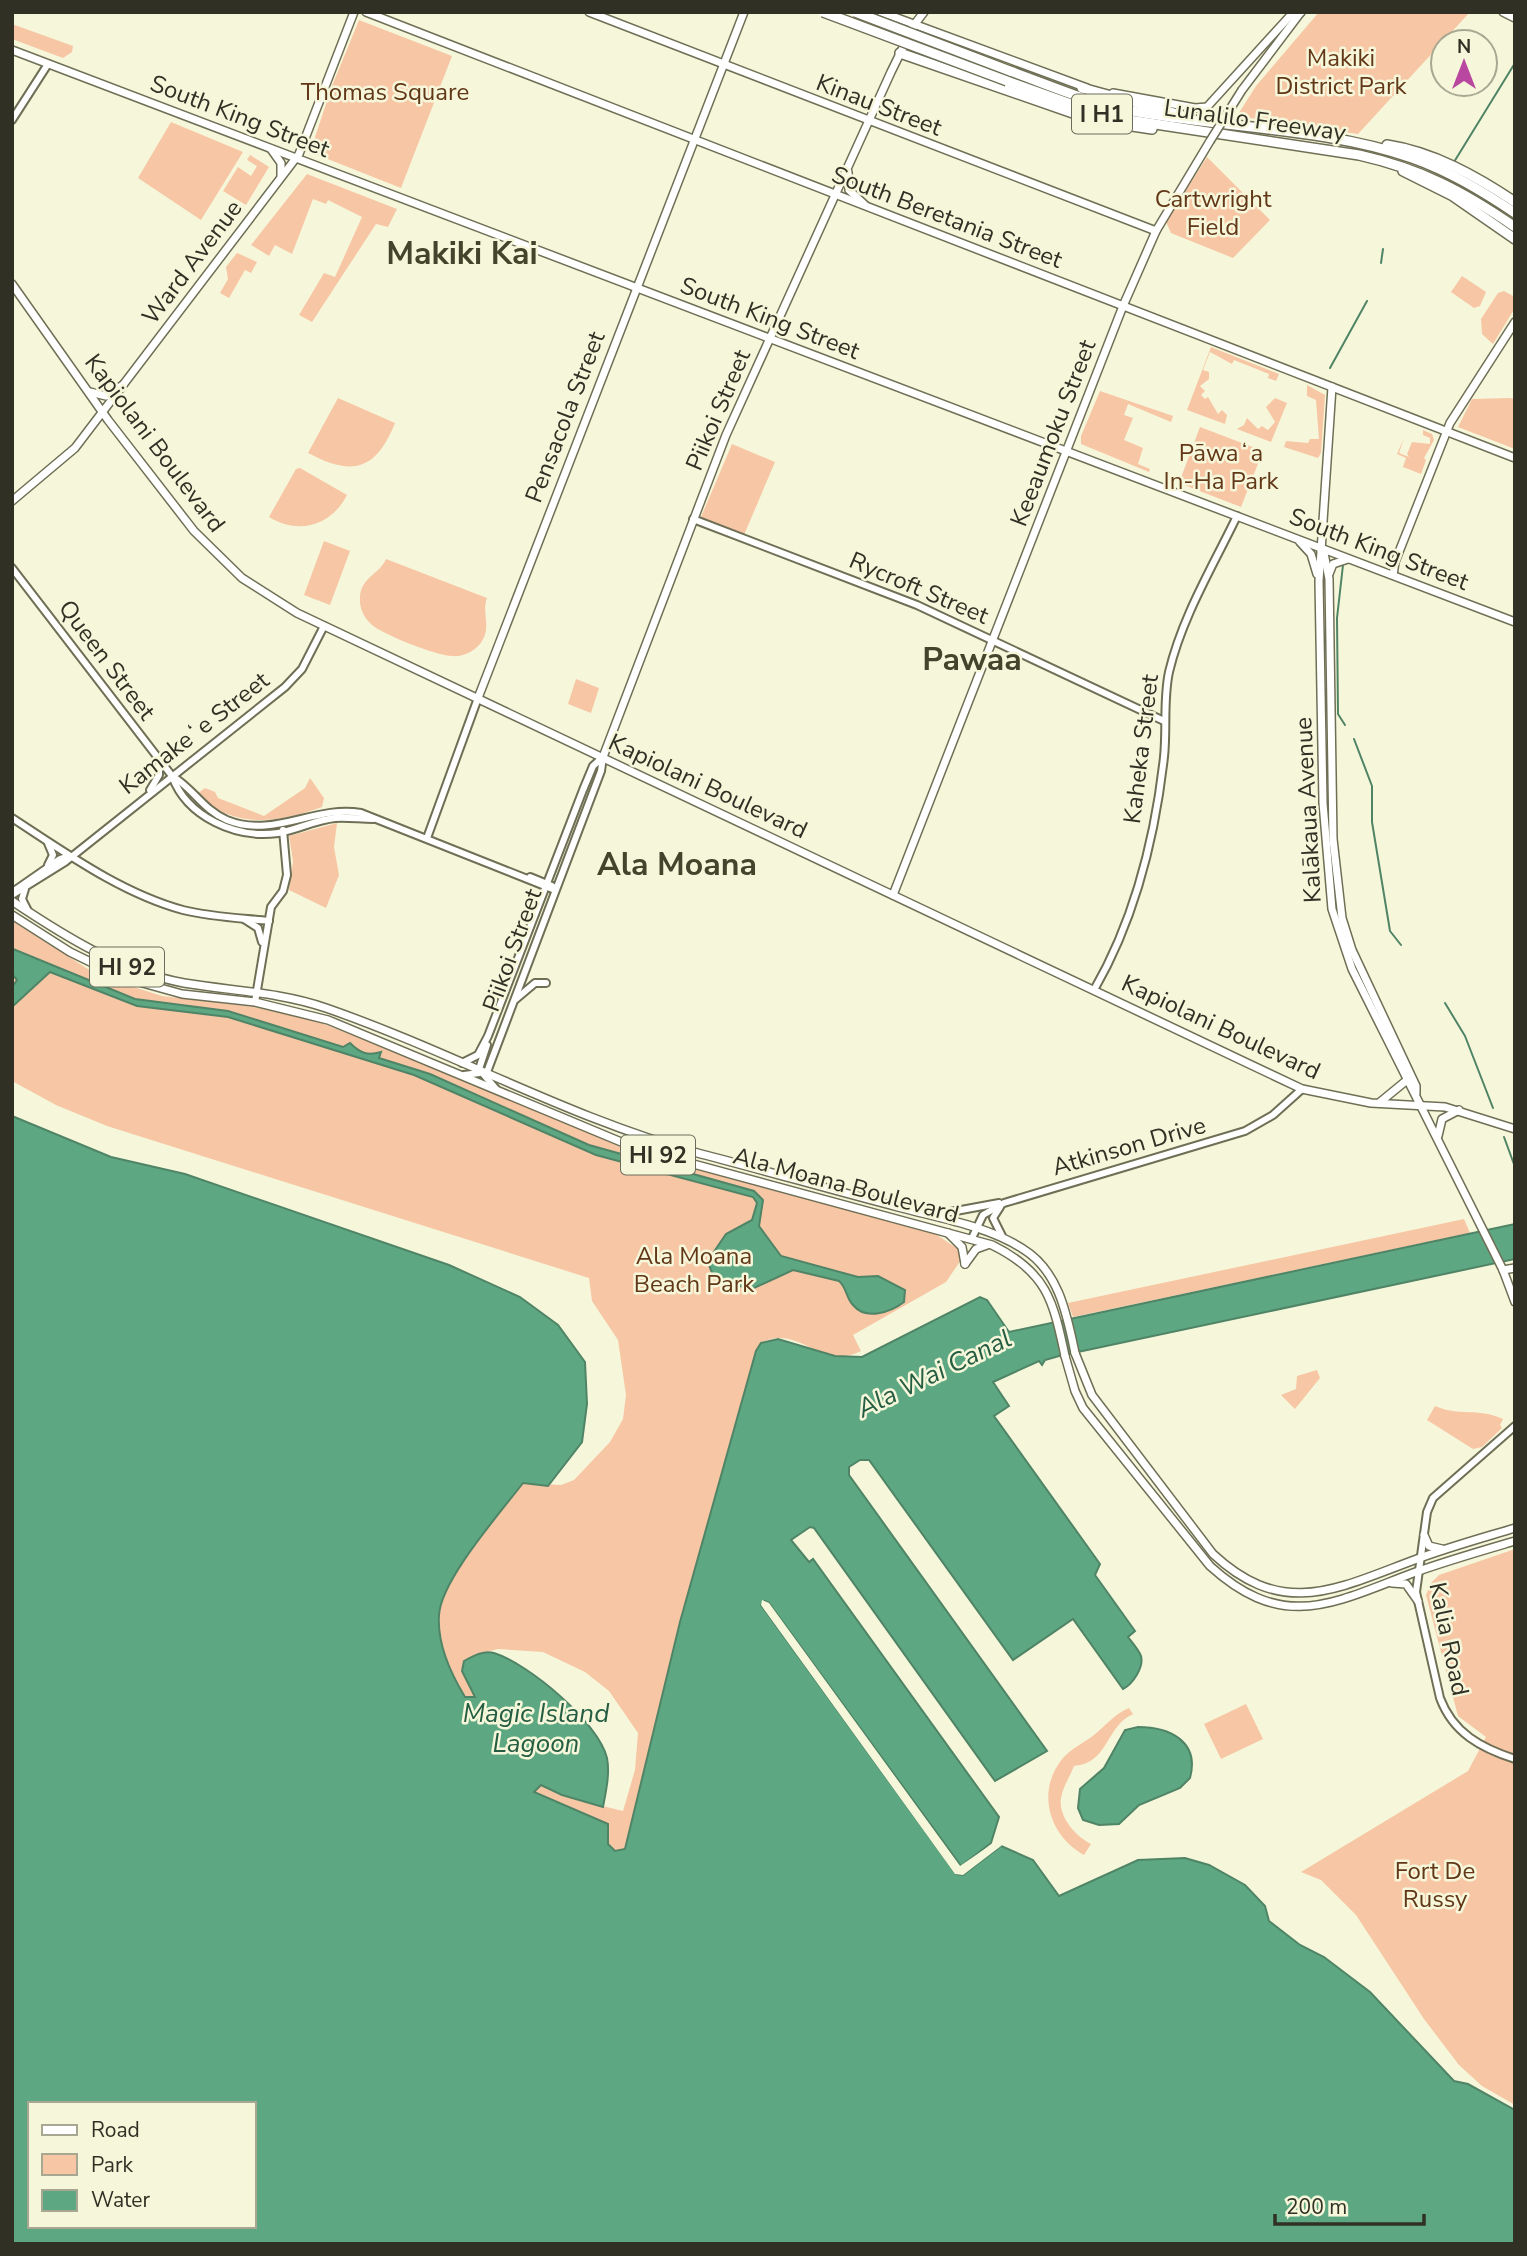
<svg xmlns="http://www.w3.org/2000/svg" width="1527" height="2256" font-family="'Nunito Sans',sans-serif">
	<rect width="100%" height="100%" fill="#f6f7da"/>
	<g fill="#f7c6a5">
		<path d="M1319 12H1470L1358 134 1237 116 1256 86Z"/>
		<path d="M359 20 452 56 401 188 310 152 332 86Z"/>
		<path d="M12 24 73 46 72 52 63 58 12 39Z"/>
		<path d="M171 122 243 152 201 220 138 178Z"/>
		<path d="M250 155 269 167 246 205 223 191 238 167 251 176 257 166 247 160Z"/>
		<path d="M1207 157 1270 220 1233 258 1171 233 1166 222Z"/>
		<path d="M307 174 397 209 388 227 376 224 312 322 299 315 324 273 335 277 362 217 328 200 326 204 313 199 292 254 275 245 269 256 251 245Z"/>
		<path d="M237 253 257 262 251 273 245 270 229 298 220 293 228 279 226 267Z"/>
		<path d="M1462 276 1486 292 1480 306 1474 308 1451 292Z"/>
		<path d="M1504 291 1515 297V308L1493 344 1482 334 1481 319 1498 293Z"/>
		<path d="M1211 347 1279 374 1276 381 1268 378 1269 374 1234 360 1232 364 1210 352 1203 370 1209 372V379L1200 386 1205 391 1201 395 1205 399 1208 397 1218 414 1222 410 1227 415 1225 424 1187 410Z"/>
		<path d="M1307 385 1325 395 1321 453 1318 458 1284 447 1286 441 1308 443 1310 439H1319L1316 400 1307 396Z"/>
		<path d="M1100 391 1173 416 1171 422 1128 404 1124 415 1133 418 1124 440 1143 448 1138 464 1150 469 1149 472 1081 444V436Z"/>
		<path d="M338 398 395 423C376 470 353 477 308 453Z"/>
		<path d="M1275 398 1287 403 1271 442 1237 429 1244 425 1247 418 1258 429 1262 426 1268 430 1275 422 1266 407Z"/>
		<path d="M1510 398 1515 399V449L1458 427 1472 399Z"/>
		<path d="M1200 427 1263 451 1241 507 1179 483Z"/>
		<path d="M1423 430 1432 434 1434 440 1424 458 1426 460 1421 474 1403 467 1406 458 1397 454 1404 438 1399 453 1409 457 1407 454 1412 442 1430 444V438L1423 435Z"/>
		<path d="M732 444 775 462 744 535 701 517Z"/>
		<path d="M300 468 347 495C331 526 299 535 269 517L296 469Z"/>
		<path d="M324 541 350 551 330 605 304 595Z"/>
		<path d="M386 559 487 598C481 613 493 628 480 644 473 652 463 657 452 656 437 656 384 635 372 625 364 618 359 608 360 597 361 577 380 574 386 559Z"/>
		<path d="M576 679 599 688 591 713 568 704Z"/>
		<path d="M310 778 324 798 322 807C277 823 234 830 197 794L205 788 215 792 218 798 264 816 305 788Z"/>
		<path d="M337 823 334 847 339 875 326 908 289 890 293 861 289 836Z"/>
		<path d="M12 921 99 976 162 996 254 1007 311 1019 442 1070 632 1152 934 1233 958 1249 961 1260 946 1282 853 1335 861 1351C825 1369 807 1336 777 1338 772 1338 766 1341 761 1342L756 1351 680 1622 625 1850 615 1852 608 1844V1824L534 1792 540 1785 562 1796 623 1811 635 1770 638 1733 609 1691 585 1672 543 1652 498 1649 474 1655 469 1687 475 1697 470 1699 465 1697C451 1672 435 1639 439 1610 444 1580 503 1509 523 1483L561 1485 574 1480 610 1442 623 1419 626 1395 618 1340 592 1301 589 1278 107 1126 56 1105 12 1081Z"/>
		<path d="M1464 1219 1470 1233 1073 1317 1068 1303Z"/>
		<path d="M1317 1370 1320 1378 1295 1409 1281 1395 1296 1389 1297 1376Z"/>
		<path d="M1435 1406C1460 1417 1477 1407 1503 1419L1500 1425 1502 1428 1482 1447 1473 1449 1427 1420Z"/>
		<path d="M1515 1549V2105L1482 2086 1459 2065 1424 2019 1356 1915 1321 1880 1301 1872 1468 1771 1486 1737 1458 1716 1426 1595 1431 1583 1439 1575Z"/>
		<path d="M1246 1704 1263 1739 1221 1759 1204 1724Z"/>
		<path d="M1129 1708 1133 1714C1105 1727 1109 1763 1074 1766 1070 1777 1063 1786 1061 1798 1058 1816 1075 1836 1091 1844L1084 1855C1048 1835 1036 1790 1063 1758 1071 1749 1085 1742 1094 1735 1105 1726 1116 1713 1129 1708Z"/>
	</g>
	<g fill="#5da882" stroke="#508466" stroke-width="2" fill-rule="evenodd">
		<path d="M13 949 135 999 228 1011 343 1047 350 1043C360 1053 367 1056 381 1052L379 1058 430 1074 589 1145 754 1191 763 1200 759 1226 781 1256 858 1277 878 1276 905 1290 904 1302C891 1312 866 1321 853 1305 846 1298 847 1288 839 1281L793 1270 752 1289C734 1284 708 1284 709 1259L726 1234 752 1220 757 1203 753 1197 596 1155 414 1075 228 1017 137 1006 50 972 12 1007V987L17 980 12 974Z"/>
		<path d="M12 1116 111 1157 185 1174 449 1265 520 1297 558 1325 585 1362 587 1404 582 1442 548 1486 523 1483C500 1513 441 1580 439 1615 437 1643 451 1674 465 1697H475L462 1671 464 1661C473 1656 484 1650 494 1653 529 1664 598 1722 607 1758 610 1774 606 1791 603 1807L562 1795 541 1785 534 1792 608 1824V1844L615 1851 625 1849 680 1622 756 1351 761 1343 778 1339 835 1356 862 1357 980 1297 987 1300 1009 1332 1515 1224V1259L1059 1356 1045 1360 1042 1365 1039 1361 993 1382 1009 1406 994 1416 1100 1564 1095 1575 1135 1631 1128 1637C1132 1642 1139 1650 1141 1656 1144 1667 1133 1684 1123 1689L1073 1619 1013 1660 869 1460H860L849 1467V1475L1047 1751 995 1781 814 1528 810 1527 791 1540 809 1562 813 1559 999 1817 991 1843 961 1866 769 1603 765 1601 761 1605 956 1874 963 1875 1001 1846 1033 1860 1059 1896 1138 1860 1185 1858 1209 1865 1245 1885 1265 1906 1269 1921 1300 1945 1324 1957 1370 1992 1454 2081 1468 2084 1515 2110V2244H12ZM30 2104H254V2226H30Z"/>
		<path d="M1138 1727C1169 1727 1200 1741 1190 1778L1180 1788 1139 1805 1119 1824 1099 1825 1083 1820 1078 1808 1080 1789 1104 1768 1125 1730Z"/>
	</g>
	<path fill="#f6f7da" d="M762 1600 769 1603 960 1866 995 1842 988 1851 1004 1843 1001 1846 963 1875 955 1874 761 1605Z"/>
	<g fill="none" stroke-linecap="round" stroke-linejoin="round">
		<g stroke="#508466" stroke-width="2">
			<path d="M1454 162 1515 63"/>
			<path d="M1381 263 1383 249"/>
			<path d="M1330 368 1367 301"/>
			<path d="M1343 565 1337 618 1338 714 1345 725"/>
			<path d="M1354 739 1372 786V822L1390 931 1401 945"/>
			<path d="M1445 1003 1465 1036 1493 1108"/>
			<path d="M1504 1137 1515 1167"/>
		</g>
		<g stroke="#6f6f56" stroke-width="10">
			<g id="tertiary">
				<path d="M12 120 48 64"/>
				<path d="M693 519 917 605 1164 721"/>
				<path d="M12 568 172 776C187 817 236 839 278 833 297 830 315 820 335 818 347 817 360 819 373 819"/>
				<path d="M172 776C193 788 203 810 227 820 274 839 314 805 361 813L555 890"/>
				<path d="M150 790 159 775V761"/>
				<path d="M12 818C66 853 121 893 183 910 211 917 240 918 269 921"/>
				<path d="M427 838 478 698"/>
				<path d="M48 843 53 855 48 865"/>
				<path d="M530 877 552 886"/>
				<path d="M25 889 22 899 28 911"/>
				<path d="M14 891 60 859 69 856"/>
				<path d="M12 895 65 862 285 687 302 669 324 626"/>
				<path d="M244 919 258 928 262 942"/>
				<path d="M1094 990C1135 919 1155 838 1164 757 1167 728 1163 700 1169 672 1182 617 1213 566 1237 516"/>
				<path d="M516 999 535 983H546"/>
				<path d="M255 1002 271 907 283 891 287 875 283 830"/>
				<path d="M487 1045 479 1069 496 1089"/>
				<path d="M462 1063 478 1055 488 1036 583 790 593 766 603 757"/>
				<path d="M464 1075 487 1072 601 771 603 757"/>
				<path d="M1000 1207 993 1218 1002 1236"/>
				<path d="M934 1215 999 1203"/>
				<path d="M972 1238 983 1215 1004 1203 1245 1131 1273 1115 1302 1089"/>
				<path d="M1515 1426 1433 1498 1427 1512 1416 1592 1440 1698C1453 1733 1481 1748 1515 1759"/>
			</g>
		</g>
		<g stroke="#6f6f56" stroke-width="10">
			<g id="secondary">
				<path d="M589 12 1156 231"/>
				<path d="M881 12 1087 88"/>
				<path d="M1503 12 1515 18"/>
				<path d="M1242 90 1301 12"/>
				<path d="M1113 93 1195 108 1207 107 1289 17 1301 12"/>
				<path d="M271 149 281 163V175"/>
				<path d="M848 172 849 190 865 205"/>
				<path d="M12 501 75 448 299 154 354 12"/>
				<path d="M1393 575 1395 562 1450 423 1515 322"/>
				<path d="M478 698 744 12"/>
				<path d="M603 757 726 435 891 72 914 25 924 12"/>
				<path d="M893 895 1123 306 1156 231 1210 141"/>
				<path d="M1503 1270 1515 1302"/>
				<path d="M1503 1270 1515 1268"/>
				<path d="M1075 1353 1092 1395 1213 1554C1284 1620 1338 1588 1417 1559 1449 1547 1482 1538 1515 1528"/>
				<path d="M1065 1356 1075 1391 1083 1408 1210 1566C1284 1633 1333 1603 1413 1573 1446 1561 1481 1551 1515 1541"/>
				<path d="M1424 1535 1429 1546 1442 1549"/>
				<path d="M1392 1583 1406 1584 1418 1601"/>
			</g>
		</g>
		<g stroke="#6f6f56" stroke-width="10">
			<g id="primary">
				<path d="M366 12 1515 458"/>
				<path d="M12 50 1515 622"/>
				<path d="M12 284 108 420 194 531 242 578 297 613 1302 1089 1371 1103 1445 1107 1515 1129"/>
				<path d="M1332 387 1319 581 1323 803 1332 909 1352 969 1503 1270"/>
				<path d="M90 392 106 396 123 385"/>
				<path d="M1300 542 1311 554 1317 574"/>
				<path d="M1324 553 1329 579 1333 839 1342 918 1352 950 1416 1086V1093"/>
				<path d="M1329 574 1333 564 1348 559"/>
				<path d="M12 901C66 937 120 971 184 983 232 991 280 992 326 1008 453 1052 571 1119 701 1154 767 1171 832 1190 898 1207 939 1218 988 1226 1023 1249 1059 1271 1067 1315 1075 1353"/>
				<path d="M12 915 70 952 121 977 182 994 255 1002 328 1020 638 1149 992 1245C1047 1272 1053 1300 1065 1356"/>
				<path d="M1379 1103 1407 1080"/>
				<path d="M1438 1136 1442 1119 1459 1110"/>
				<path d="M948 1233 962 1247 965 1264"/>
				<path d="M965 1264 976 1249 987 1245"/>
			</g>
		</g>
		<g stroke="#6f6f56" stroke-width="12">
			<g id="motorway">
				<path d="M900 53 1093 120 1152 129"/>
				<path d="M1010 71C1049 85 1087 102 1127 110 1219 128 1323 127 1412 158 1449 171 1482 191 1515 213"/>
				<path d="M1007 81 1082 108 1129 120 1359 155C1421 169 1463 191 1515 227"/>
				<path d="M1082 88 1181 115"/>
				<path d="M1387 145C1433 152 1476 176 1515 202"/>
				<path d="M1403 171 1453 196 1515 239"/>
			</g>
		</g>
		<use href="#tertiary" stroke="#fff" stroke-width="6"/>
		<use href="#secondary" stroke="#fff" stroke-width="7"/>
		<use href="#primary" stroke="#fff" stroke-width="7"/>
		<use href="#motorway" stroke="#fff" stroke-width="9"/>
		<g stroke="#6f6f56" stroke-width="10" stroke-linecap="butt">
			<path id="secondary-bridge" d="M1210 141 1242 90"/>
		</g>
		<g stroke="#6f6f56" stroke-width="12" stroke-linecap="butt">
			<g id="motorway-bridge">
				<path d="M823 12 1007 81"/>
				<path d="M855 12 1010 71"/>
			</g>
		</g>
		<use href="#secondary-bridge" stroke="#fff" stroke-width="7"/>
		<use href="#motorway-bridge" stroke="#fff" stroke-width="9"/>
	</g>
	<g text-anchor="middle" stroke-width="5" stroke-linejoin="round" paint-order="stroke">
		<g fill="#f6f7da" stroke="#6b6c5b" stroke-width="2">
			<rect x="1072" y="94.5" width="60" height="39" rx="5"/>
			<rect x="90" y="947.5" width="74" height="39" rx="5"/>
			<rect x="621" y="1135.5" width="74" height="39" rx="5"/>
		</g>
		<g font-size="23" font-weight="bold" fill="#303025">
			<text x="1102" y="122">I H1</text>
			<text x="127" y="975">HI 92</text>
			<text x="658" y="1163">HI 92</text>
		</g>
		<g font-size="24" fill="#613717" stroke="#f6f7da">
			<text x="1341" y="66">Makiki<tspan x="1341" dy="28">District Park</tspan></text>
			<text x="385" y="100">Thomas Square</text>
			<text x="1213" y="207">Cartwright<tspan x="1213" dy="28">Field</tspan></text>
			<text x="1221" y="461">Pāwaʻa<tspan x="1221" dy="28">In-Ha Park</tspan></text>
			<text x="694" y="1264">Ala Moana<tspan x="694" dy="28">Beach Park</tspan></text>
			<text x="1435" y="1879">Fort De<tspan x="1435" dy="28">Russy</tspan></text>
		</g>
		<g font-size="24" fill="#303025" stroke="#f6f7da">
			<text transform="translate(879 105) rotate(21)" y="8">Kinau Street</text>
			<text transform="translate(240 116) rotate(21)" y="8">South King Street</text>
			<text transform="translate(1255 120) rotate(8)" y="8">Lunalilo Freeway</text>
			<text transform="translate(947 217) rotate(21)" y="8">South Beretania Street</text>
			<text transform="translate(192 262) rotate(-53)" y="8">Ward Avenue</text>
			<text transform="translate(770 318) rotate(21)" y="8">South King Street</text>
			<text transform="translate(718 410) rotate(-67)" y="8">Piikoi Street</text>
			<text transform="translate(565 417) rotate(-69)" y="8">Pensacola Street</text>
			<text transform="translate(1053 433) rotate(-69)" y="8">Keeaumoku Street</text>
			<text transform="translate(155 443) rotate(53)" y="8">Kapiolani Boulevard</text>
			<text transform="translate(1379 549) rotate(21)" y="8">South King Street</text>
			<text transform="translate(919 588) rotate(23)" y="8">Rycroft Street</text>
			<text transform="translate(107 660) rotate(53)" y="8">Queen Street</text>
			<text transform="translate(194 733) rotate(-38)" y="8">Kamakeʻe Street</text>
			<text transform="translate(1141 749) rotate(-83)" y="8">Kaheka Street</text>
			<text transform="translate(708 786) rotate(25)" y="8">Kapiolani Boulevard</text>
			<text transform="translate(1308 810) rotate(-93)" y="8">Kalākaua Avenue</text>
			<text transform="translate(512 950) rotate(-70)" y="8">Piikoi Street</text>
			<text transform="translate(1221 1027) rotate(25)" y="8">Kapiolani Boulevard</text>
			<text transform="translate(1129 1146) rotate(-16)" y="8">Atkinson Drive</text>
			<text transform="translate(846 1185) rotate(15)" y="8">Ala Moana Boulevard</text>
			<text transform="translate(1449 1639) rotate(78)" y="8">Kalia Road</text>
		</g>
		<g font-size="26" font-style="italic" fill="#255d43" stroke="#f6f7da">
			<text transform="translate(934 1373) rotate(-26)" y="9">Ala Wai Canal</text>
			<text x="536" y="1722">Magic Island<tspan x="536" dy="30">Lagoon</tspan></text>
		</g>
		<g font-size="32" font-weight="bold" fill="#44442c" stroke="#f6f7da">
			<text x="462" y="264">Makiki Kai</text>
			<text x="972" y="670">Pawaa</text>
			<text x="677" y="875">Ala Moana</text>
		</g>
	</g>
	<rect width="1527" height="2256" fill="none" stroke="#303025" stroke-width="28"/>
	<rect x="28" y="2102" width="228" height="126" fill="#f6f7da" stroke="#a7a792" stroke-width="2"/>
	<rect x="42" y="2125" width="35" height="10" fill="#ffffff" stroke="#a7a792" stroke-width="2"/>
	<text x="91" y="2137" font-size="21" fill="#303025">Road</text>
	<rect x="42" y="2154" width="35" height="21" fill="#f7c6a5" stroke="#a7a792" stroke-width="2"/>
	<text x="91" y="2172" font-size="21" fill="#303025">Park</text>
	<rect x="42" y="2190" width="35" height="21" fill="#5da882" stroke="#a7a792" stroke-width="2"/>
	<text x="91" y="2207" font-size="21" fill="#303025">Water</text>
	<g transform="translate(1464 63)"><circle r="33" fill="#f6f7da" stroke="#a7a792" stroke-width="2"/>
	<path d="M0-5L12 26L0 18L-12 26Z" fill="#b9469f"/>
	<text y="-10" font-size="19" font-weight="bold" text-anchor="middle" fill="#303025">N</text>
	</g>
	<path d="M1275 2214v10h149v-10" fill="none" stroke="#303025" stroke-width="3.5"/>
	<text x="1286" y="2214" font-size="21" fill="#303025" stroke="#f6f7da" stroke-width="5" paint-order="stroke">200 m</text>
</svg>
